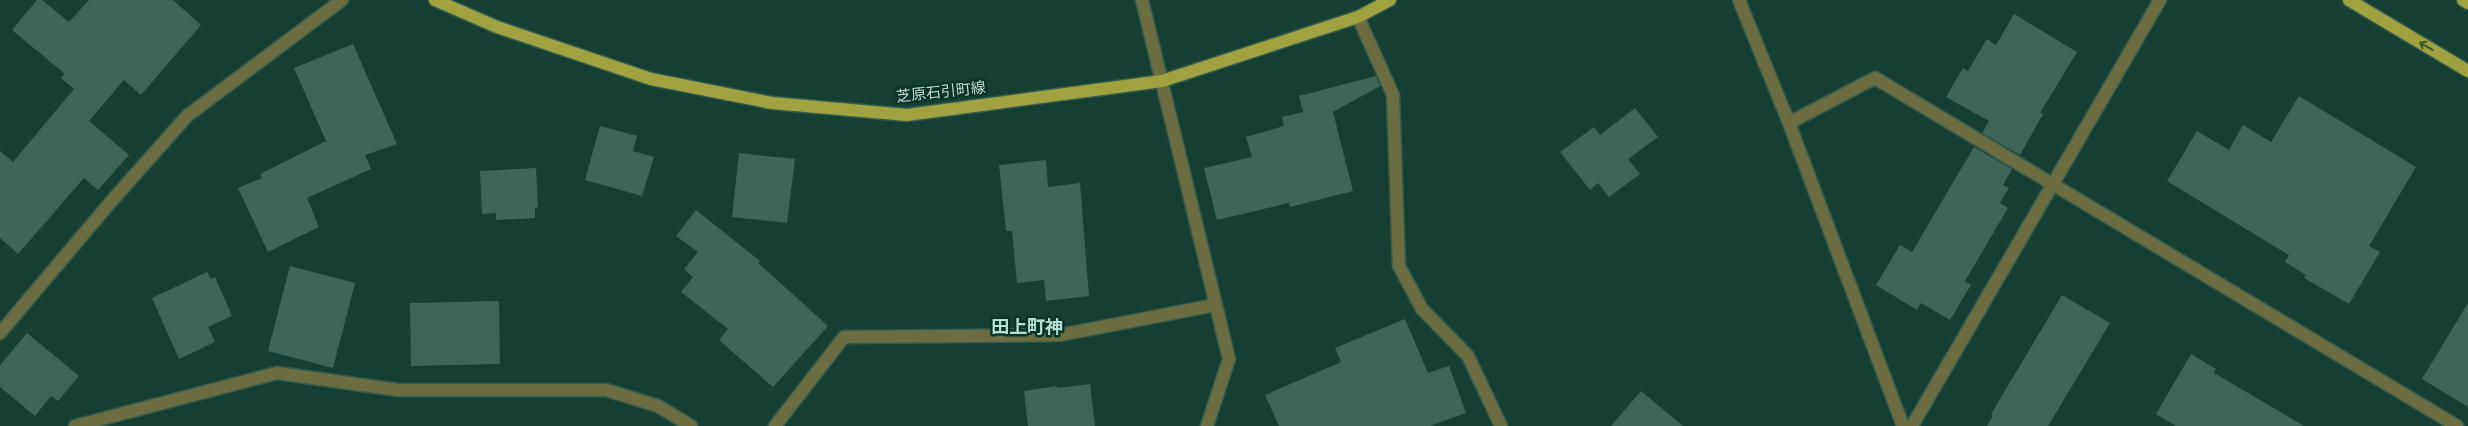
<svg xmlns="http://www.w3.org/2000/svg" width="2468" height="426" font-family="Lato,'Noto Sans JP',sans-serif">
	<rect width="100%" height="100%" fill="#163f33"/>
	<g fill="#3d6659">
		<path d="M37 0H42L69 22 89 0H173L201 25 141 95 124 80 89 121 129 155 98 190 84 178 18 254 0 238V151L13 162 74 89 61 78 65 74 12 30Z"/>
		<path d="M2014 14 2077 52 2040 113 2043 114 2020 155 1982 133 1989 121 1946 97 1963 68 1968 71 1987 39 1996 45Z"/>
		<path d="M353 44 397 144 365 155 371 169 307 198 319 227 268 252 238 188 262 178 260 174 326 141 294 68Z"/>
		<path d="M1376 76 1380 86 1333 112 1353 191 1290 207 1289 203 1217 220 1204 168 1252 157 1246 137 1284 126 1282 117 1303 112 1299 96Z"/>
		<path d="M2299 96 2416 167 2369 246 2380 252 2349 304 2304 278 2306 275 2285 262 2289 255 2167 181 2197 131 2229 150 2243 125 2271 142Z"/>
		<path d="M1635 108 1658 137 1628 159 1640 174 1609 197 1598 183 1590 190 1560 152 1594 127 1600 135Z"/>
		<path d="M600 126 637 136 633 151 654 157 642 196 585 180Z"/>
		<path d="M1974 147 2012 169 2003 185 2009 188 2000 203 2008 208 1965 281 1971 285 1950 320 1921 303 1917 310 1876 285 1900 245 1912 252Z"/>
		<path d="M739 153 795 159 787 223 732 217Z"/>
		<path d="M1046 160 1048 187 1080 183 1089 296 1046 301 1044 280 1017 283 1012 231H1006L999 165Z"/>
		<path d="M536 168 538 207 535 208V218L496 220V213L482 214 480 171Z"/>
		<path d="M696 210 760 261 758 263 828 326 773 387 719 340 728 329 681 292 693 277 684 269 698 252 676 236Z"/>
		<path d="M290 266 355 283 333 368 268 351Z"/>
		<path d="M207 272 211 279 215 277 232 316 208 327 215 342 179 359 152 298Z"/>
		<path d="M2062 295 2110 323 2048 426H1987L1993 416 1991 414Z"/>
		<path d="M499 301 500 364 411 366 410 303Z"/>
		<path d="M2468 303V407L2422 379Z"/>
		<path d="M1405 319 1428 373 1449 366 1466 413 1430 426H1279L1265 395 1341 362 1335 348Z"/>
		<path d="M27 333 79 376 58 401 51 396 35 416 0 387V365Z"/>
		<path d="M2191 354 2216 369 2214 373 2304 426H2176L2156 414Z"/>
		<path d="M1090 384 1095 426H1028L1024 391 1057 386V388Z"/>
		<path d="M1641 391 1683 426H1611Z"/>
	</g>
	<g fill="none" stroke-linecap="round" stroke-linejoin="round">
		<g stroke="#355b4f" stroke-width="15">
			<g id="minor">
				<path d="M1142 0 1229 359 1207 426"/>
				<path d="M1739 0 1789 123 1903 426"/>
				<path d="M1358 17 1393 95 1399 266 1422 309 1468 356 1501 426"/>
				<path d="M1789 123 1875 78 2457 426"/>
				<path d="M0 333 109 204 187 116 342 0"/>
				<path d="M75 426 277 373 398 390H606L658 406 691 426"/>
				<path d="M775 426 844 337 1060 335 1215 305"/>
				<path d="M1912 426 2160 0"/>
			</g>
		</g>
		<g stroke="#355b4f" stroke-width="15">
			<g id="major">
				<path d="M435 0 497 27 651 79 772 103 907 115 1162 81 1358 17 1390 0"/>
				<path d="M2349 0 2468 71"/>
				<path d="M2463 0 2468 3"/>
			</g>
		</g>
		<use href="#minor" stroke="#6b6d41" stroke-width="12"/>
		<use href="#major" stroke="#9fa23f" stroke-width="12"/>
	</g>
	<defs><path id="oneway-shaft" d="M-6 0H5M1.5-3L5.5 0L1.5 3" fill="none" stroke-width="1.6" stroke-linecap="round" stroke-linejoin="round" transform="scale(1.25)"/></defs>
	<use stroke="#3e5b31" href="#oneway-shaft" transform="translate(2426 46) rotate(-149)"/>
	<g text-anchor="middle" stroke-width="5" stroke-linejoin="round" paint-order="stroke">
		<g font-size="15" fill="#c2d8d0" stroke="#093529">
			<text transform="translate(941 92) rotate(-6)" y="5">芝原石引町線</text>
		</g>
		<g font-size="18" font-weight="bold" fill="#b3e0d0" stroke="#093529">
			<text x="1027" y="333">田上町神</text>
		</g>
	</g>
</svg>
